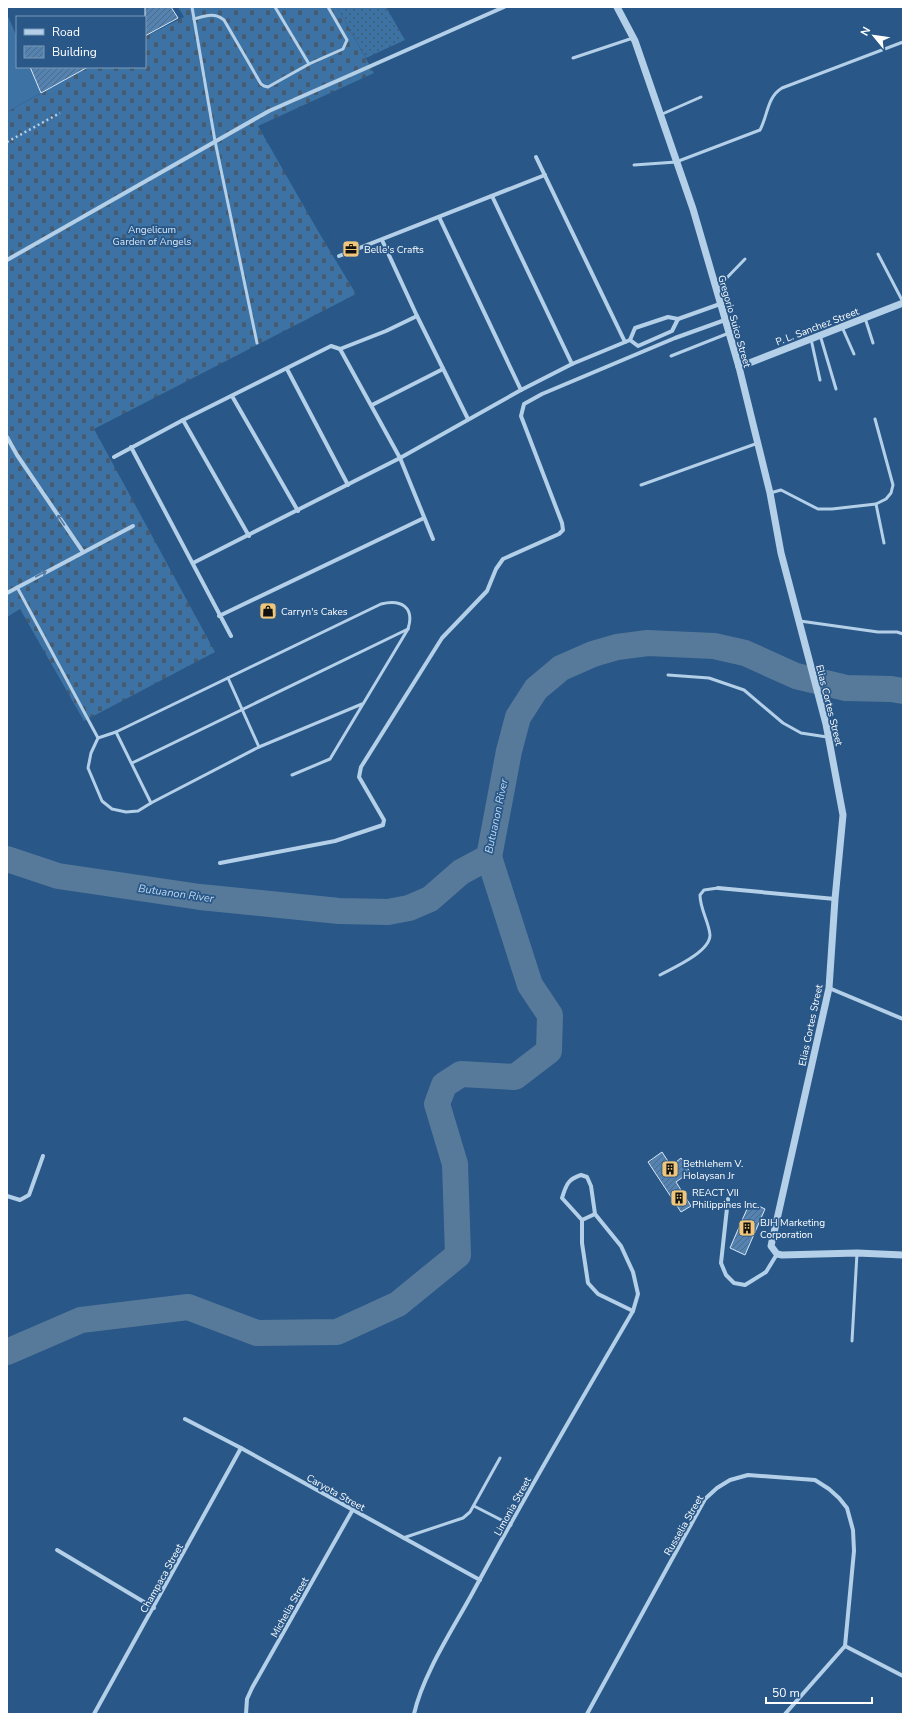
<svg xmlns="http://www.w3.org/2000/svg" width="910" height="1721" font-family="'Nunito Sans',sans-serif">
	<defs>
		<pattern id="grass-dots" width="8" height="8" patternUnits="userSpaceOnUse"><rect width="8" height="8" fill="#3c72a4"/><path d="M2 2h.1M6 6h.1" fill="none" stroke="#465b6f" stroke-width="1.8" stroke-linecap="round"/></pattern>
		<pattern id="cemetery-stones" width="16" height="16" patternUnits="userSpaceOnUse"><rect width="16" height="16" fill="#3c72a4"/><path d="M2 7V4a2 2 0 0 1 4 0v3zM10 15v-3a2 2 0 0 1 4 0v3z" fill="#465b6f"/></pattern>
		<pattern id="building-hatch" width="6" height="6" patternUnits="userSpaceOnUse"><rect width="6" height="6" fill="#5483b1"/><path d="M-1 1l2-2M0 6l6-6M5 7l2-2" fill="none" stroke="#506a84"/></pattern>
	</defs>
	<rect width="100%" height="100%" fill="#285788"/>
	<path fill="url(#grass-dots)" d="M337 7H386L405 40 366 58Z"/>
	<path fill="url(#cemetery-stones)" d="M178 7H337L374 73 258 126 318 231 356 294 94 429 215 652 84 721 20 609 7 617V112L89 67H145V37L184 17Z"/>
	<path fill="#3c72a4" d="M7 14 17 37V67H30L41 93 7 112Z"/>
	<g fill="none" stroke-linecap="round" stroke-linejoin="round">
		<g stroke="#587a9a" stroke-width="26">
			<path d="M7 859 58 876 200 897 339 911 388 912 409 908 430 899 461 872 489 857 509 751 518 717 536 689 561 668 593 654 617 647 648 643 714 646 745 653 796 676 846 688 891 689 903 691"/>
			<path d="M7 1352 81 1320 188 1307 257 1333 337 1332 398 1304 458 1255 455 1164 437 1104 444 1085 461 1074 515 1077 549 1051 550 1015 530 985 489 857"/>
		</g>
	</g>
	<g fill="url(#building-hatch)" stroke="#d8e8f7">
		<path d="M145 7H171L178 18 145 36Z"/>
		<path d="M30 67H88L41 93Z"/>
		<path d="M662 1152 671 1166 681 1158 690 1172 676 1182 691 1206 681 1212 648 1162Z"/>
		<path d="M750 1202 765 1209 745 1255 730 1248Z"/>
	</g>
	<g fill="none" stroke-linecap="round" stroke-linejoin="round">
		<path stroke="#b4cfe8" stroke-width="2.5" stroke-dasharray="2 3" stroke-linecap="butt" d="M7 142 60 113"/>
		<g stroke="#b4cfe8" stroke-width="3">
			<path d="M192 7 215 141 257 343"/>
			<path d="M275 7 309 64"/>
			<path d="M194 19C205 16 214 12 224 20L261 84 264 86 268 87 309 64 343 49 347 40 328 7"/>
			<path d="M573 58 633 38"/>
			<path d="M660 115 701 97"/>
			<path d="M634 165 676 162 760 130C768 115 767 97 782 88L903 42"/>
			<path d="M878 254 903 302"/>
			<path d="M717 288 745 259"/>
			<path d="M865 318 873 343"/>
			<path d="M842 327 854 354"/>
			<path d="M820 335 836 389"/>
			<path d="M811 339 820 380"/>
			<path d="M671 356 729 333"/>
			<path d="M641 485 758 443"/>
			<path d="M770 493 781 490 818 509H832L876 504 886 499 891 493 893 485 875 419"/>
			<path d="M876 504 884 543"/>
			<path d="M17 587 98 738 91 753 88 768 102 801 112 809 126 812 138 811 151 803"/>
			<path d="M800 621 878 632H897L903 634"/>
			<path d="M668 675 709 678 744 690 783 723 801 733 827 737"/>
			<path d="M228 678 259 747"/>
			<path d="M98 738 116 732"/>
			<path d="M132 763 408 629"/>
			<path d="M292 775 330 759 408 629C415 607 401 599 381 604L116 732 151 803 259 747 362 704"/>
			<path d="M660 975C673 968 710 952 710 935 709 922 700 909 700 895L704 890 718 888"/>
			<path d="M852 1341 857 1253"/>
			<path d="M474 1506 511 1525"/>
			<path d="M403 1538 463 1518 470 1512 500 1458"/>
		</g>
		<g stroke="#b4cfe8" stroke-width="4">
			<path d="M536 157 625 342"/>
			<path d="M492 196 572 364"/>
			<path d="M439 217 521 390"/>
			<path d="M382 240 417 316 468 419"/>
			<path d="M339 256 545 175"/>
			<path d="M7 260 269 111 504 7"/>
			<path d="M630 340 635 328 668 317 678 319"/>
			<path d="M340 349 400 458 433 539"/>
			<path d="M287 369 348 485"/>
			<path d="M232 396 298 511"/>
			<path d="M372 405 443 369"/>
			<path d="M183 420 249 536"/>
			<path d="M7 437 17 455 83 552"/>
			<path d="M131 447 231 636"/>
			<path d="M114 457 183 420 331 346 340 349 386 331 417 316"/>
			<path d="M193 563 400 458 521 390 572 364 630 340 638 346 672 331 678 319 720 304"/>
			<path d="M7 593 133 526"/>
			<path d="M219 616 424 518"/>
			<path d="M220 863 335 841 383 825 384 820 359 777 361 767 442 638 487 591 496 569 503 559 559 534 563 530 562 523 521 416 524 404 542 394 675 338 725 320"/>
			<path d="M718 888 835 899"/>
			<path d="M829 988 903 1019"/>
			<path d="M7 1196 20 1200 29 1195 43 1156"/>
			<path d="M728 1199 721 1263 726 1275 734 1283 745 1285 766 1272 777 1254"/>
			<path d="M582 1220V1243L588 1283 598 1294 633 1311"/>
			<path d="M582 1220 595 1214"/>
			<path d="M185 1419 241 1448 480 1580"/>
			<path d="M57 1550 154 1608"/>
			<path d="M845 1646 903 1676"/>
			<path d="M94 1714 241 1448"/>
			<path d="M246 1714 247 1699 252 1688 352 1511"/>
			<path d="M414 1714C423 1674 453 1629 473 1592 524 1497 579 1404 633 1311L638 1294 633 1272 621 1246 595 1214 591 1186 587 1177 581 1175C568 1179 566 1185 562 1198L582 1220"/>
			<path d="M587 1714 705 1499 717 1488 730 1480 748 1475 815 1480 829 1489 839 1498 847 1508 853 1530 854 1551 845 1646 785 1714"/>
		</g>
		<g stroke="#b4cfe8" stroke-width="7">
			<path d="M617 7 635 41 693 209 739 367 770 493 781 553 826 724 843 815 835 899 829 988 771 1246 777 1254 782 1255 857 1253 903 1255"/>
			<path d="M739 367 903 303"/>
		</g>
	</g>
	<defs><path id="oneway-shaft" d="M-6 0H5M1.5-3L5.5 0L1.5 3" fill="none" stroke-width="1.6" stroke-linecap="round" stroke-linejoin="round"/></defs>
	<g stroke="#527ba5">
		<use href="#oneway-shaft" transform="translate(61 520) rotate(-124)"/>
		<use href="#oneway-shaft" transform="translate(41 574) rotate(-28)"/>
	</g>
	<defs>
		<g id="office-square" transform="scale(0.9)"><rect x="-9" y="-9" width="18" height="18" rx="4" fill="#f0c77a" stroke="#285788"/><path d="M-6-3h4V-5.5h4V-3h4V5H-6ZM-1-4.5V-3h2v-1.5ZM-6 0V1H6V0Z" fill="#111"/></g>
		<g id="shop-square" transform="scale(0.9)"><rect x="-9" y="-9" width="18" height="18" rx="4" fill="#f0c77a" stroke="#285788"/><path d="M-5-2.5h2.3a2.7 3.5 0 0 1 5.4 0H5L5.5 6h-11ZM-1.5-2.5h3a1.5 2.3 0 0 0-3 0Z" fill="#111"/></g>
		<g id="building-square" transform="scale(0.9)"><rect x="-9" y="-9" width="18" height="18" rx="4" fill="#f0c77a" stroke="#285788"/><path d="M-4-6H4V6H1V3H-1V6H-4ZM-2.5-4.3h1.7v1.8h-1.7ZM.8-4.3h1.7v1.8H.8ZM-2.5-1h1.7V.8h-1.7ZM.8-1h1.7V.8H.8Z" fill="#111"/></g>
	</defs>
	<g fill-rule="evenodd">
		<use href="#office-square" x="351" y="249"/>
		<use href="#shop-square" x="268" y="611"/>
		<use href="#building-square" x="670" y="1169"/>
		<use href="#building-square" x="679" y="1198"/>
		<use href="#building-square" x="747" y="1228"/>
	</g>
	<g text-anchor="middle" stroke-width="3.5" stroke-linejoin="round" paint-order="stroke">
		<g font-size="10" fill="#d8e8f7" stroke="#285788">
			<text x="152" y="233">Angelicum<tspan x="152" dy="12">Garden of Angels</tspan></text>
		</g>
		<g font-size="10" fill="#fff" stroke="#285788" text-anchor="start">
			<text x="364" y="253">Belle's Crafts</text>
			<text x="281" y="615">Carryn's Cakes</text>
			<text x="683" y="1167">Bethlehem V.<tspan x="683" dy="12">Holaysan Jr</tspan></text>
			<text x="692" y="1196">REACT VII<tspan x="692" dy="12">Philippines Inc.</tspan></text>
			<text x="760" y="1226">BJH Marketing<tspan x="760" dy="12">Corporation</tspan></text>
		</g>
		<g font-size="10" fill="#fff" stroke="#285788">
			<text transform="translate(735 321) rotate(74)" y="4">Gregorio Suico Street</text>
			<text transform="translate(817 326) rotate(-21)" y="4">P. L. Sanchez Street</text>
			<text transform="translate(830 705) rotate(76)" y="4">Elias Cortes Street</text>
			<text transform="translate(810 1025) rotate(-78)" y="4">Elias Cortes Street</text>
			<text transform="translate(336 1492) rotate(29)" y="4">Caryota Street</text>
			<text transform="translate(512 1506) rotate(-61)" y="4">Limonia Street</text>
			<text transform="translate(683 1525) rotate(-60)" y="4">Russelia Street</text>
			<text transform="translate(161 1578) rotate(-61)" y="4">Champaca Street</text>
			<text transform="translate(289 1607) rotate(-61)" y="4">Michelia Street</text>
		</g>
		<g font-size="11" font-style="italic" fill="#c0d9f0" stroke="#285788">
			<text transform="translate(496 816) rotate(-78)" y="4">Butuanon River</text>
			<text transform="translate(176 893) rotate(8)" y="4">Butuanon River</text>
		</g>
	</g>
	<rect width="910" height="1721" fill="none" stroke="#ffffff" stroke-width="16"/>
	<rect x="16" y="16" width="130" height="52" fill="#285788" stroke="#7e9ab8"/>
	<rect x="24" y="29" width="20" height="6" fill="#b4cfe8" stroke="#7e9ab8"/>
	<text x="52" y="36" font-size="12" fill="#ffffff">Road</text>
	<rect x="24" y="46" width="20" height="12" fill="url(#building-hatch)" stroke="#7e9ab8"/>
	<text x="52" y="56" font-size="12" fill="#ffffff">Building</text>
	<g transform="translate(874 36) rotate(299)" stroke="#285788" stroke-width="3" paint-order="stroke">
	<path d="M0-3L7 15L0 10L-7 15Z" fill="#ffffff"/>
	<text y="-6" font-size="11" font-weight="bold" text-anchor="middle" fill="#ffffff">N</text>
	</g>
	<path d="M766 1697v6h106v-6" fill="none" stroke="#ffffff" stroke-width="2"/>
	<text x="772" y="1697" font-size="12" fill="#ffffff" stroke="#285788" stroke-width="3" paint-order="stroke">50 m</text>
</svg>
